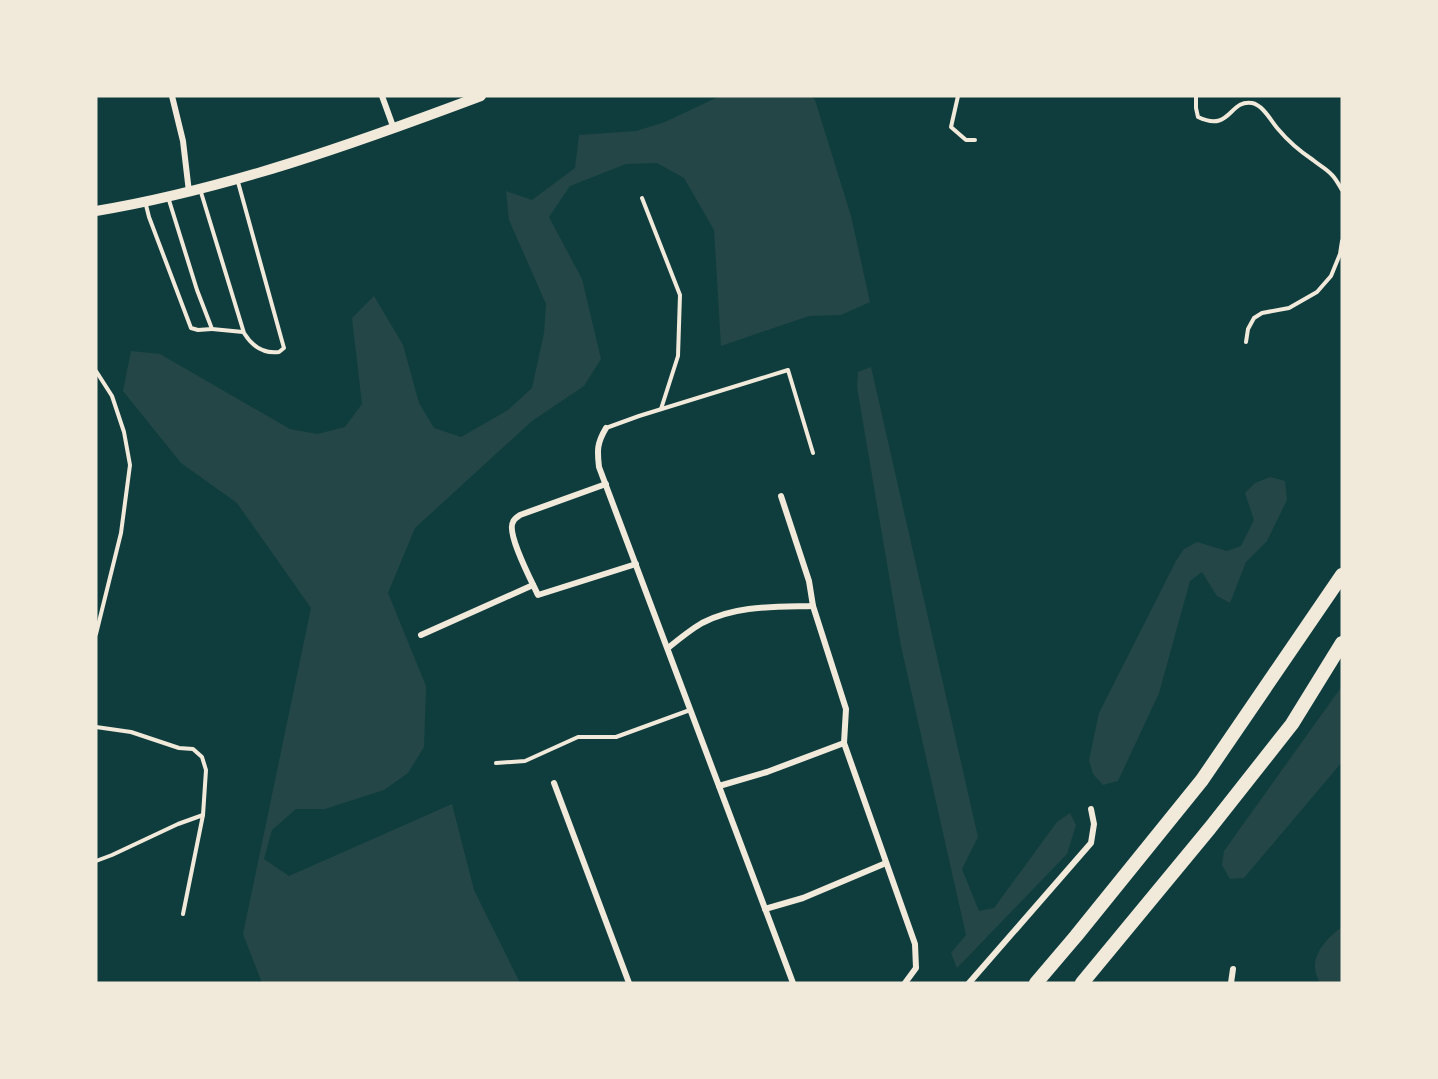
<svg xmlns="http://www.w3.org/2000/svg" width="1438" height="1079" font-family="Figtree,sans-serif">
	<rect width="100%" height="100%" fill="#0f3d3e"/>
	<g fill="#244646">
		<path d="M720 96H811L815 100 851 216 870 302 841 315 809 316 721 346 714 230 684 178 657 163 626 164 570 186 549 217 582 279 601 359 584 386 532 421 415 528 388 593 426 686 424 747 408 773 384 790 325 809H296L272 830 264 859 289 876 452 804 474 890 520 983H262L243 934 311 608 237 503 181 463 123 391 131 351 160 354 290 429 317 434 345 427 362 404 352 318 374 296 403 345 419 403 434 428 461 437 508 410 532 388 544 333 546 304 509 220 506 191 532 200 575 168 579 135 636 131 665 122Z"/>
		<path d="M871 367 978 837 962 869 979 911 994 908 1057 822 1070 813 1076 825 1067 854 957 968 951 953 966 935 901 646 857 387 858 372Z"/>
		<path d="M1270 477 1285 481 1287 500 1267 541 1246 562 1230 603 1217 596 1202 572 1190 581 1159 693 1118 781 1103 785 1093 774 1089 760 1099 713 1176 561 1184 549 1197 542 1227 551 1241 546 1254 520 1245 493 1255 483Z"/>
		<path d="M1342 686V762L1244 878 1230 879 1222 865 1224 851Z"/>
		<path d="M1342 927V983H1320C1318 978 1315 973 1315 968 1314 952 1329 936 1342 927Z"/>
	</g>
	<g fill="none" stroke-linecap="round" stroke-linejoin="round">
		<g stroke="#f1e9da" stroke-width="4">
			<path d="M958 96 951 127 966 140H975"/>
			<path d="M1196 96V108L1198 117C1231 133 1229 99 1252 103 1263 105 1271 121 1278 129 1288 141 1301 152 1313 160 1319 165 1327 169 1332 175 1336 179 1339 185 1342 190"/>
			<path d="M200 189 244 333C252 346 263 354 279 352L284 348 282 341 238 182"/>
			<path d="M168 197 197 290 212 329 243 332"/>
			<path d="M642 198 680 295 678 356 661 409"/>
			<path d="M146 205 149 217 191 328 198 330 212 329"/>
			<path d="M1246 342 1248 329 1254 318 1262 313 1289 308 1317 292 1331 276 1340 254 1342 241"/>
			<path d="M96 371 112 396 124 432 130 465 121 533 96 634"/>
			<path d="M606 428 639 416 788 370 813 453"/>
			<path d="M96 727 131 732 179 748 193 749 202 757 206 770 203 815 183 914"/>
			<path d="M496 763 525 761 578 737H616L690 710"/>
			<path d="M96 861 112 855 178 824 203 815"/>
		</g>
		<g stroke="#f1e9da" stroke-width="6">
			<path d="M172 96 183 141 189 192"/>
			<path d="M382 96 394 129"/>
			<path d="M606 428C597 443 597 450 599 467L793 983"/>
			<path d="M606 484 520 515C517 517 514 519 513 522 506 533 532 582 538 595L636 564"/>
			<path d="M781 496 809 581 813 606 846 709 844 743 915 944 916 968 905 983"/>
			<path d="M421 635 533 585"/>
			<path d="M668 648C679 639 690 630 702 623 736 605 775 607 813 606"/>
			<path d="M554 783 629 983"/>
			<path d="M719 786 767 772 844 743"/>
			<path d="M765 909 803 898 886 863"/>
			<path d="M969 983 1091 843 1094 824 1091 809"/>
			<path d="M1231 983 1233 969"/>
		</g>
		<path stroke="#f1e9da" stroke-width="10" d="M96 211C228 189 356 143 481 96"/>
		<g stroke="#f1e9da" stroke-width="14">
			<path d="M1036 983 1076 936 1202 780 1342 575"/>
			<path d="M1082 983 1210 828 1292 724 1342 643"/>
		</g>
	</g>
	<rect width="1438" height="1079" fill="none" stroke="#f1e9da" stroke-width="195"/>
</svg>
